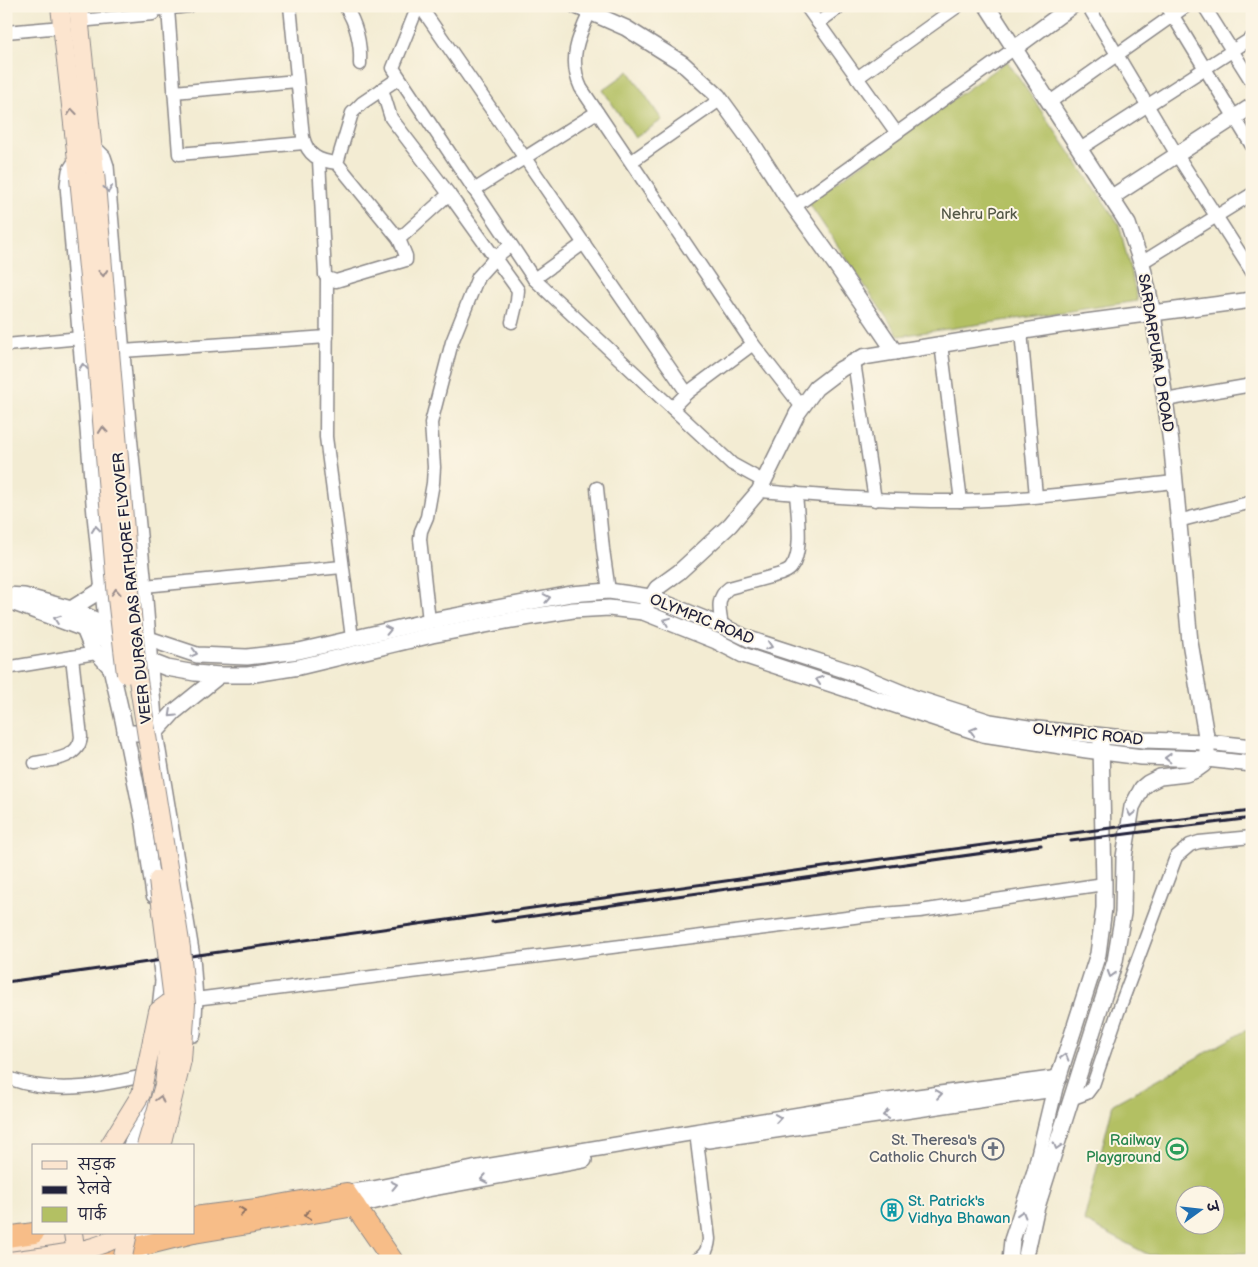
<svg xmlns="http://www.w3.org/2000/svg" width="1258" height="1267" font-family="'Balsamiq Sans','Playpen Sans Deva',sans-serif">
	<rect width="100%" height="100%" fill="#fcf5e5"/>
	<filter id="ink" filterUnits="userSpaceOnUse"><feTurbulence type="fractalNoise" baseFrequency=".02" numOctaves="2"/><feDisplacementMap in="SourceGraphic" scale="10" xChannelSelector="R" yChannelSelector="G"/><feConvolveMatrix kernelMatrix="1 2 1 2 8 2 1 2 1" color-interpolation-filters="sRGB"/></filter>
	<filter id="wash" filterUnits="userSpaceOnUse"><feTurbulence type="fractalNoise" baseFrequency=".0096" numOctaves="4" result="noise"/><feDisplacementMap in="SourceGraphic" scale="20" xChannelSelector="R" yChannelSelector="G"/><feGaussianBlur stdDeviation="1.12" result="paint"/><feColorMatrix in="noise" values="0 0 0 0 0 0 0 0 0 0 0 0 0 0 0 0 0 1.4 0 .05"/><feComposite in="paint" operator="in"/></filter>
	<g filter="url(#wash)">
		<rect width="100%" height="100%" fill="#f3ecd3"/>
		<g fill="#b3c063" stroke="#6a714f" fill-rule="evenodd">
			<path d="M1007 61 1119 224 1138 301 899 336 808 202Z"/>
			<path d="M629 71 662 120 635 138 603 90Z"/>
			<path d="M1252 1027V1253L1149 1255 1084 1221 1113 1104ZM1186 1194H1216V1224H1186Z"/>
		</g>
	</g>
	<g filter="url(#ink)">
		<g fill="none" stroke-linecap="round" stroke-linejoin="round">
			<g stroke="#8a8787" stroke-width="15">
				<g id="minor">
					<path d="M290 6 303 137C308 156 318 161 337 163"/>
					<path d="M345 6C356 23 361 44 360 64"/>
					<path d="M418 6 393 68 534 279 732 464 763 481"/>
					<path d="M420 6 687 393"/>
					<path d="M806 6 896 132"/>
					<path d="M1088 6 1177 155 1252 272"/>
					<path d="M1167 6 1252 146"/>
					<path d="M1204 6 1252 82"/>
					<path d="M168 9 179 154 304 143"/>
					<path d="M590 12C578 37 568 60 581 88L753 344 802 407"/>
					<path d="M79 21 153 14V10L189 6"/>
					<path d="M818 23 841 6"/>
					<path d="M6 32 62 27"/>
					<path d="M399 78 362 103 352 113 337 163 399 239 449 194 518 290 517 301 512 322"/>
					<path d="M857 78 958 6"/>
					<path d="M382 89 391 118 449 194"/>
					<path d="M174 92 297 81"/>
					<path d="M1050 102 1186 6"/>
					<path d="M1080 149 1252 38"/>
					<path d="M635 159 721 99"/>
					<path d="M319 160 325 275 327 278 336 281 406 260V256L399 239"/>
					<path d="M474 190 597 112"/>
					<path d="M794 207 1015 48"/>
					<path d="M1141 263 1252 194"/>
					<path d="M327 278 326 437 352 638"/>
					<path d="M534 279 584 243"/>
					<path d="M1021 331 1036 496"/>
					<path d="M941 344 961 501"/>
					<path d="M6 345 81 338"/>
					<path d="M122 351 327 337"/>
					<path d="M854 362 875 500"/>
					<path d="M1165 400 1252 385"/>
					<path d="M672 408 687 393 753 344"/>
					<path d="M597 488 603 549 609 591"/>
					<path d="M759 491C827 496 895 502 963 501 1034 499 1104 490 1174 482"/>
					<path d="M1178 521 1252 502"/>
					<path d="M144 586 342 567"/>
					<path d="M429 621 420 539 421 531 427 517 433 483 434 467 431 423 452 342 478 277 495 258 511 245"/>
					<path d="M722 626C720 612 715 598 729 588L781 574C785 572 789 571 791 568 804 552 797 513 796 493"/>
					<path d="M6 668 96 653"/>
					<path d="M35 763C53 760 79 758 81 737L72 657"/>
					<path d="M195 999 870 915 920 911 1104 884"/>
					<path d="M11 1079C57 1096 105 1085 152 1074"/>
					<path d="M1071 1099 1087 1093 1093 1085 1118 1012 1176 857 1190 845 1199 842 1252 837"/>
					<path d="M695 1261C705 1255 708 1250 709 1239L697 1141"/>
				</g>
			</g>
			<g stroke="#8a8787" stroke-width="18">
				<g id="tertiary">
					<path d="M576 6 626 28 682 63 718 96 753 144 785 194 836 265 895 352"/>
					<path d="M987 6 1128 224 1143 268 1153 313 1172 450 1190 642 1207 742V759L1203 765 1196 770 1186 774 1160 777 1148 783 1142 788 1132 807 1124 857 1123 913 1115 961 1036 1210 1025 1261"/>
					<path d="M1015 48 1072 6"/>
					<path d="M92 146 103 157 106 166 129 435 144 586 155 733 192 957 195 999 193 1034"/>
					<path d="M77 160 70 171 68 185 95 515 111 668 123 720 144 824 154 895"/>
					<path d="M1112 197 1252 106"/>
					<path d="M6 595 24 596 71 609 107 625 197 655 247 657 299 651 429 621 571 594 609 591 650 597 722 626 749 639 854 673 912 697 990 722 1028 728 1143 740 1207 742 1252 747"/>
					<path d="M6 600 84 629 149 661 167 668 195 673 220 675H248L299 667 432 635 512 620 573 610 609 608 643 612 716 641 743 655 983 734 1087 750 1142 757 1207 759 1252 764"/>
					<path d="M647 604 657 588 679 572 730 525 759 491 797 414 816 388 841 369 863 357 1062 325 1252 300"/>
					<path d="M71 609 103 589"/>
					<path d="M84 629 91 646 111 668"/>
					<path d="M125 733H155L174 712 220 675"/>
					<path d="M159 1017 163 981 161 965"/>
					<path d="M708 1140 1054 1089"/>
					<path d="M131 1146 148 1091"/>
					<path d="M346 1193 373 1189 473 1169 695 1132 880 1102 1059 1078"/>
					<path d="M355 1206 422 1190 584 1160"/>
					<path d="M138 1261 146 1233"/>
					<path d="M1010 1261 1012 1240 1035 1171 1055 1088 1098 954 1104 908V884L1101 743"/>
				</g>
			</g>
			<g stroke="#8a8787" stroke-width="20">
				<g id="secondary">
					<path d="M60 6 79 178"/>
					<path d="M78 6 95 172"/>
					<path d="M6 1248 93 1233"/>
				</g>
			</g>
			<g stroke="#8a8787" stroke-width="22">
				<g id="trunk">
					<path d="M194 1217 257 1209 346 1193 393 1261"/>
					<path d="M194 1233 355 1206"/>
					<path d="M6 1237 34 1233"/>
					<path d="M81 1261 193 1233"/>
				</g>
			</g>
			<use href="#minor" stroke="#fff" stroke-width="12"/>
			<use href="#tertiary" stroke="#fff" stroke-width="15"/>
			<use href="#secondary" stroke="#fce5cf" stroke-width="18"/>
			<use href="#trunk" stroke="#f7bd88" stroke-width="20"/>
			<g stroke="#22223b" stroke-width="3">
				<path d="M1071 841 1252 818"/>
				<path d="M492 922 1041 845"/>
				<path d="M6 982 924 853 1148 823 1252 811"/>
			</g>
			<g stroke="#8a8787" stroke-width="20" stroke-linecap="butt">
				<g id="secondary-bridge">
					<path d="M95 172 137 674 181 948 186 1004 182 1060 161 1146"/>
					<path d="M79 178 95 338 117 598 126 674"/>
					<path d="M109 1146 141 1094 158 1011 173 1000"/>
					<path d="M146 1146 164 1085 173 1000 158 880"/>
					<path d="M73 1233 77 1260"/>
					<path d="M9 1261C48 1255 92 1254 126 1233"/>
					<path d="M122 1261 128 1233"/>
				</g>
			</g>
			<use href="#secondary-bridge" stroke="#fce5cf" stroke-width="18"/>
		</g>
		<defs><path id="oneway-chevron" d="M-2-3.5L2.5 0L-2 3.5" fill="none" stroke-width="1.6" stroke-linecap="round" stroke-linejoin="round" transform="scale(1.25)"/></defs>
		<g stroke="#9a8d8c">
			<use href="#oneway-chevron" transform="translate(72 112) rotate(-96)"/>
			<use href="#oneway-chevron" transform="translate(103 273) rotate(85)"/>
			<use href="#oneway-chevron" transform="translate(103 430) rotate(-95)"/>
			<use href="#oneway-chevron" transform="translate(116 592) rotate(-94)"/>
			<use href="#oneway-chevron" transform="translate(160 1099) rotate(-74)"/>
		</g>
		<g stroke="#9c9ca7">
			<use href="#oneway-chevron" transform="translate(108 189) rotate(85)"/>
			<use href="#oneway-chevron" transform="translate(83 367) rotate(-95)"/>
			<use href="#oneway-chevron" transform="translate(96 529) rotate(-96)"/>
			<use href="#oneway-chevron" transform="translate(547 598) rotate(-11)"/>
			<use href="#oneway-chevron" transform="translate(57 619) rotate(-160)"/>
			<use href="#oneway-chevron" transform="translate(667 621) rotate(-158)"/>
			<use href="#oneway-chevron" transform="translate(388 630) rotate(-12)"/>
			<use href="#oneway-chevron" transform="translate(769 646) rotate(18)"/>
			<use href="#oneway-chevron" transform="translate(194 653) rotate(15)"/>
			<use href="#oneway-chevron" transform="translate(819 680) rotate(-162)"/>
			<use href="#oneway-chevron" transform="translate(172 714) rotate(137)"/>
			<use href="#oneway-chevron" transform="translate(973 731) rotate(-163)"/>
			<use href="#oneway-chevron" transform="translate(1168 758) rotate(-178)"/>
			<use href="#oneway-chevron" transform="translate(1131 813) rotate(101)"/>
			<use href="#oneway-chevron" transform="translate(1111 974) rotate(107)"/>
			<use href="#oneway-chevron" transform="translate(1065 1057) rotate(-73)"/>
			<use href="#oneway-chevron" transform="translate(939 1094) rotate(-8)"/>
			<use href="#oneway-chevron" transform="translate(886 1115) rotate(172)"/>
			<use href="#oneway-chevron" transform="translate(778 1118) rotate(-9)"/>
			<use href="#oneway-chevron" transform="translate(1057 1146) rotate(107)"/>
			<use href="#oneway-chevron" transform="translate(484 1179) rotate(170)"/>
			<use href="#oneway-chevron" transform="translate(394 1185) rotate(-12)"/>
			<use href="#oneway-chevron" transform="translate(1022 1214) rotate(-73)"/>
		</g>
		<g stroke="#8c7062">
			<use href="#oneway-chevron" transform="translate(242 1211) rotate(-7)"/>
			<use href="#oneway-chevron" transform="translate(307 1215) rotate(171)"/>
		</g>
	</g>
	<defs>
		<g id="church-ring" transform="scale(1.125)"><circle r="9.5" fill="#fcf5e5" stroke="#6b7280" stroke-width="1.5"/><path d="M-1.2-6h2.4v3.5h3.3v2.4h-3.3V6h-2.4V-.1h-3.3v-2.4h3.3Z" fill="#6b7280"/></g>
		<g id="stadium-ring" transform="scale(1.125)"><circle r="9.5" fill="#fcf5e5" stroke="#2e9e5b" stroke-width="1.5"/><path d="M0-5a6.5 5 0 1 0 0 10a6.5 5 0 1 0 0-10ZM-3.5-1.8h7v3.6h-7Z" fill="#2e9e5b"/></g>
		<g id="building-ring" transform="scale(1.125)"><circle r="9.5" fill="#fcf5e5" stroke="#0f9aa8" stroke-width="1.5"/><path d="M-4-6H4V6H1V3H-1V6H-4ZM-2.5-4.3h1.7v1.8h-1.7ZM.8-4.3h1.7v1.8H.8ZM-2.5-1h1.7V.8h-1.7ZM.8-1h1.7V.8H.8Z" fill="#0f9aa8"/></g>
	</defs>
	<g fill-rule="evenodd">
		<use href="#church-ring" x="993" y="1149"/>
		<use href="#stadium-ring" x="1177" y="1149"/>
		<use href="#building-ring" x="892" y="1210"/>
	</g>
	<g text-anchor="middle" stroke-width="4" stroke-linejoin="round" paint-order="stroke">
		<g font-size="15" fill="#555949" stroke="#fcf5e5">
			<text x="979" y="219">Nehru Park</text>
		</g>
		<g font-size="15" fill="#22223b" stroke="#fcf5e5">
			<text transform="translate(1156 353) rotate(81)" y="5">SARDARPURA D ROAD</text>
			<text transform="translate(132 588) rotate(-96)" y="5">VEER DURGA DAS RATHORE FLYOVER</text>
			<text transform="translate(702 619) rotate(22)" y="5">OLYMPIC ROAD</text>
			<text transform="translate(1088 734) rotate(6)" y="5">OLYMPIC ROAD</text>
		</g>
		<g font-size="15" fill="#5b616d" stroke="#fcf5e5" text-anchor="end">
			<text x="977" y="1145">St. Theresa's<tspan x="977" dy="17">Catholic Church</tspan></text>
		</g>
		<g font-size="15" fill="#27864d" stroke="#fcf5e5" text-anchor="end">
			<text x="1161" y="1145">Railway<tspan x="1161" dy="17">Playground</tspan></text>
		</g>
		<g font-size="15" fill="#0d838f" stroke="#fcf5e5" text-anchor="start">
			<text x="908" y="1206">St. Patrick's<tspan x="908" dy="17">Vidhya Bhawan</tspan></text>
		</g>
	</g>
	<rect width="1258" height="1267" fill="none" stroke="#fcf5e5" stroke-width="25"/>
	<rect x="32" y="1144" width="162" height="90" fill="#fcf5e5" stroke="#a5a1a1"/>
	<rect x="42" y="1161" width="25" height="8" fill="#fce5cf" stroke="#a5a1a1"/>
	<text x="78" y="1170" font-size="15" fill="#22223b">सड़क</text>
	<rect x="42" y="1186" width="25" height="8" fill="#22223b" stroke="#a5a1a1"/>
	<text x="78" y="1194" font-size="15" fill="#22223b">रेलवे</text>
	<rect x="42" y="1207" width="25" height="15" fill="#b3c063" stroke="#a5a1a1"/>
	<text x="78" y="1220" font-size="15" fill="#22223b">पार्क</text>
	<g transform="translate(1200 1210) rotate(75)"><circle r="24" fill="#fcf5e5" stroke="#a5a1a1"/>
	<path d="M0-4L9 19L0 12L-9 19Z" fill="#1f6fb2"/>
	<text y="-8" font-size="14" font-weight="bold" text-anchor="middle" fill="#22223b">उ</text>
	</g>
</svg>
